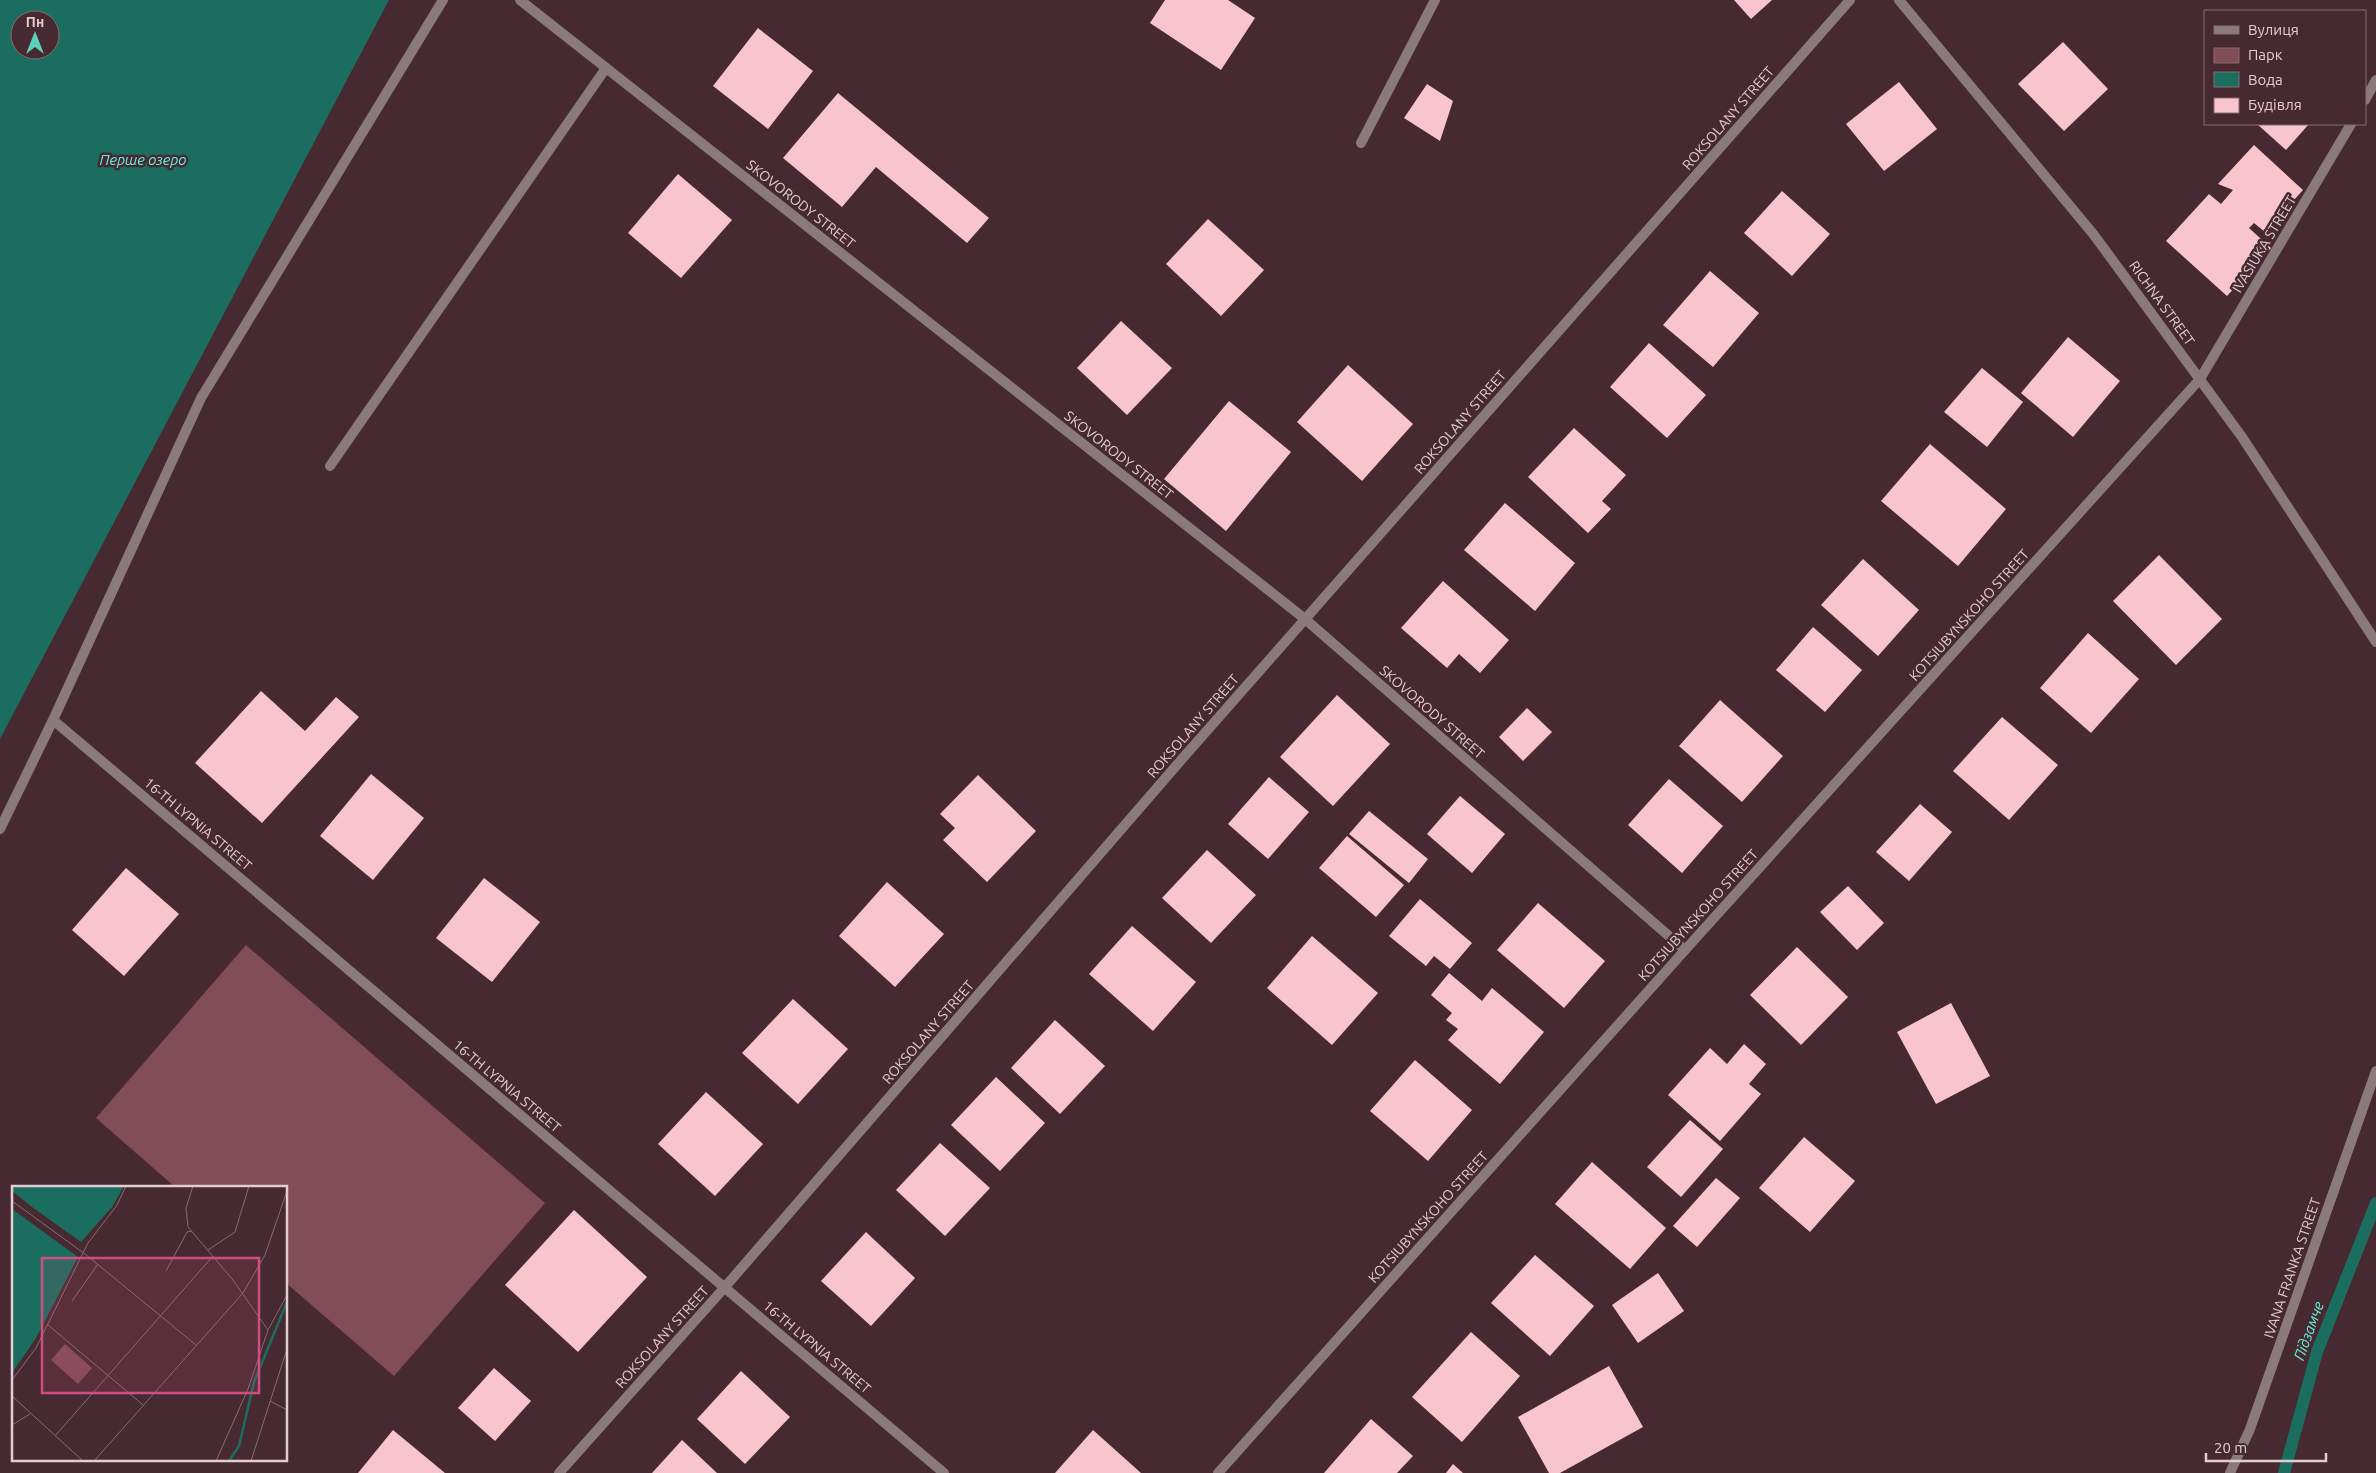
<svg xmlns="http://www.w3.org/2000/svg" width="2376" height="1473" font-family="Ubuntu,sans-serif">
	<rect width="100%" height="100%" fill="#472a31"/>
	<path fill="#814d59" d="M246 945 545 1203 394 1376 286 1283V1187H175L96 1118Z"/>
	<path fill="#1b6d5f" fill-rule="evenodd" d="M0 0H389L0 739ZM20 20H50V50H20Z"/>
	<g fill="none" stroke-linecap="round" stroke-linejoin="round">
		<path stroke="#1b6d5f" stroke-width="12" d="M2284 1473 2317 1352 2376 1203"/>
	</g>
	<g fill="#f8c5ce">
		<path d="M1165 0H1228L1255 18 1221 70 1150 23Z"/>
		<path d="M1734 0H1772L1751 19Z"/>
		<path d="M758 28 813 71 768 129 713 86Z"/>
		<path d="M2063 42 2108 89 2064 131 2018 84Z"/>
		<path d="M1899 82 1937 129 1884 171 1846 124Z"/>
		<path d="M1427 84 1453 101 1440 141 1404 118Z"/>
		<path d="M838 93 989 218 967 243 876 167 842 207 783 158Z"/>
		<path d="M2257 124H2309L2286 150Z"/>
		<path d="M2254 145 2303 190 2265 232 2254 223 2249 228 2271 248 2227 296 2166 241 2209 194 2221 204 2233 190 2218 184Z"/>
		<path d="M678 174 732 220 681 278 628 233Z"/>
		<path d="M1782 191 1830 234 1792 276 1744 233Z"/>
		<path d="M1208 219 1264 270 1221 316 1166 264Z"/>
		<path d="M1710 271 1759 313 1713 367 1663 325Z"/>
		<path d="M1121 321 1172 368 1127 415 1077 368Z"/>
		<path d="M2068 337 2120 381 2073 437 2021 393Z"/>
		<path d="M1649 343 1706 395 1667 438 1610 387Z"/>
		<path d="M1348 365 1413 424 1362 481 1297 422Z"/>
		<path d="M1982 368 2023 402 1987 447 1944 412Z"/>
		<path d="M1229 401 1291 452 1226 531 1164 479Z"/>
		<path d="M1574 428 1626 475 1602 501 1611 509 1588 533 1528 477Z"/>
		<path d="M1930 444 2006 509 1958 566 1881 501Z"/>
		<path d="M1505 503 1575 563 1535 611 1464 550Z"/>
		<path d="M2159 555 2222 619 2176 665 2113 601Z"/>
		<path d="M1863 559 1919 610 1878 656 1821 605Z"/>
		<path d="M1443 581 1509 640 1480 673 1459 654 1447 668 1401 628Z"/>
		<path d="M1813 627 1862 670 1825 712 1776 670Z"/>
		<path d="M2088 633 2139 679 2091 733 2040 688Z"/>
		<path d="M261 691 305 731 336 697 359 717 262 823 195 763Z"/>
		<path d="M1337 695 1390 744 1333 806 1280 757Z"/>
		<path d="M1720 700 1783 756 1742 802 1679 746Z"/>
		<path d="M1527 708 1552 732 1523 761 1499 737Z"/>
		<path d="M2002 717 2058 765 2009 820 1953 771Z"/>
		<path d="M371 774 424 818 373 880 320 836Z"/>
		<path d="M978 775 1036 831 987 882 943 840 955 828 940 814Z"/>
		<path d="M1269 777 1309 812 1268 859 1228 824Z"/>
		<path d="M1669 779 1723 826 1682 873 1628 825Z"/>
		<path d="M1460 796 1505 834 1472 873 1427 834Z"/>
		<path d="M1920 804 1952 832 1909 881 1876 852Z"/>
		<path d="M1369 811 1428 859 1409 883 1349 834Z"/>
		<path d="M1347 836 1404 885 1376 917 1319 868Z"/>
		<path d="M1207 850 1256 895 1211 943 1162 898Z"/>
		<path d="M126 868 179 914 124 976 72 930Z"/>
		<path d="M484 878 540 922 492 982 436 938Z"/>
		<path d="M887 882 944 934 895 987 839 936Z"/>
		<path d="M1848 886 1884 923 1857 950 1820 912Z"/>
		<path d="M1420 899 1472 943 1450 969 1434 956 1426 966 1389 936Z"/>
		<path d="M1538 903 1605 961 1564 1008 1497 950Z"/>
		<path d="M1132 926 1196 982 1153 1031 1089 974Z"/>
		<path d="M1312 936 1378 993 1332 1045 1267 988Z"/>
		<path d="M1797 947 1848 997 1801 1045 1750 995Z"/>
		<path d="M1449 973 1482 1001 1492 988 1544 1032 1500 1084 1448 1040 1458 1029 1446 1020 1452 1013 1431 995Z"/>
		<path d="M793 999 848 1049 798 1104 742 1053Z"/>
		<path d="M1951 1003 1990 1076 1936 1104 1897 1032Z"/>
		<path d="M1055 1020 1105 1066 1060 1114 1011 1068Z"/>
		<path d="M1744 1044 1766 1064 1749 1084 1761 1094 1720 1141 1668 1095 1710 1048 1727 1064Z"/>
		<path d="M1415 1060 1472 1110 1428 1161 1370 1111Z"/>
		<path d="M996 1077 1045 1123 1000 1171 951 1125Z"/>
		<path d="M706 1092 763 1144 715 1196 658 1144Z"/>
		<path d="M1690 1120 1723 1149 1681 1197 1647 1167Z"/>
		<path d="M1804 1137 1855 1181 1810 1232 1759 1188Z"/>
		<path d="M940 1143 990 1188 945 1236 896 1190Z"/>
		<path d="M1592 1162 1666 1228 1630 1269 1555 1204Z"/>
		<path d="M1716 1178 1740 1198 1697 1247 1673 1226Z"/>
		<path d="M574 1210 647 1277 578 1352 505 1285Z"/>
		<path d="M866 1232 915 1278 871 1326 821 1281Z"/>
		<path d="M1535 1255 1594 1306 1550 1356 1491 1303Z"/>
		<path d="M1658 1273 1684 1311 1638 1343 1612 1305Z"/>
		<path d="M1471 1332 1520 1376 1462 1442 1412 1397Z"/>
		<path d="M1609 1366 1643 1427 1560 1473H1549L1518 1417Z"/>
		<path d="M494 1368 531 1401 495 1441 458 1408Z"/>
		<path d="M741 1371 790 1417 745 1464 697 1419Z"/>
		<path d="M1371 1419 1413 1456 1397 1473H1324Z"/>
		<path d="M393 1430 445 1473H358Z"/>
		<path d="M1093 1430 1141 1473H1055Z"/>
		<path d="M682 1440 717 1473H652Z"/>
		<path d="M1453 1464 1463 1473H1446Z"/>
	</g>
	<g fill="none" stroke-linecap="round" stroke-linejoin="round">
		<g stroke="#8a7a7d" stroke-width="10">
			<path d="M1361 143 1435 0"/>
			<path d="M330 466 606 68"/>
			<path d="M0 829 53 720 201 398 443 0"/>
		</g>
		<g stroke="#8a7a7d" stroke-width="10">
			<path d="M520 0 1305 619 1685 950"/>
			<path d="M1899 0 2094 235 2242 437 2376 642"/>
			<path d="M2365 100 2376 80"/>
			<path d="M53 720 944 1473"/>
			<path d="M559 1473 725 1287 1182 759 1850 0"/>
			<path d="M1218 1473 1685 950 2200 379 2351 124"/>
			<path d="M2230 1473 2250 1429 2376 1071"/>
		</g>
	</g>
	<g text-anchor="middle" stroke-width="5" stroke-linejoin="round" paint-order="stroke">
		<g font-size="14" fill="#e2ced2" stroke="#472a31">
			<text transform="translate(1728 118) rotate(-49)" y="5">ROKSOLANY STREET</text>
			<text transform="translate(801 204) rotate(38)" y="5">SKOVORODY STREET</text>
			<text transform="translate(2264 244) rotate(-59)" y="5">IVASIUKA STREET</text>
			<text transform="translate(2162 303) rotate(54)" y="5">RICHNA STREET</text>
			<text transform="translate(1460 422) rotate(-49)" y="5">ROKSOLANY STREET</text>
			<text transform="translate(1119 455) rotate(38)" y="5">SKOVORODY STREET</text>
			<text transform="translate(1969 615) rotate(-48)" y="5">KOTSIUBYNSKOHO STREET</text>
			<text transform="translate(1432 712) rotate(41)" y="5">SKOVORODY STREET</text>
			<text transform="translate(1193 726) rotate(-49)" y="5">ROKSOLANY STREET</text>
			<text transform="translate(198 824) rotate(40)" y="5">16-TH LYPNIA STREET</text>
			<text transform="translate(1698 915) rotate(-48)" y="5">KOTSIUBYNSKOHO STREET</text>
			<text transform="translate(928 1032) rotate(-49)" y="5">ROKSOLANY STREET</text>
			<text transform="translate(507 1086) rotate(40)" y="5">16-TH LYPNIA STREET</text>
			<text transform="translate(1428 1217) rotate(-48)" y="5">KOTSIUBYNSKOHO STREET</text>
			<text transform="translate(2292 1268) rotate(-71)" y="5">IVANA FRANKA STREET</text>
			<text transform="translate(662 1337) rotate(-48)" y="5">ROKSOLANY STREET</text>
			<text transform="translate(817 1347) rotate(40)" y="5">16-TH LYPNIA STREET</text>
		</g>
		<g font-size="15" font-style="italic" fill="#62f1d7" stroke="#472a31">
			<text x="143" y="165">Перше озеро</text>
			<text transform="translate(2309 1331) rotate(-70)" y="5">Підзамче</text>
		</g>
	</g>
	<g transform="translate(12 1186)">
		<rect width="275" height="275" fill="#472a31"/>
		<path d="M53 158 80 182 66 198 39 174Z" fill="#814d59"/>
		<path d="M0 0H112L100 21 69 56 20 21 0 5ZM0 23 66 71 24 152 0 187Z" fill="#1b6d5f"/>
		<path fill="none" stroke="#1b6d5f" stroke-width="2.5" d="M217 275 227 260 242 196 275 116"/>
		<path fill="none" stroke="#856c71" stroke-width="1" d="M181 0 174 22 176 41 221 94 256 144M0 15 73 68 184 159M196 64 223 46 237 0M154 85 175 46 180 45M60 115 86 78M35 138 131 219M0 194 24 162 76 57 105 19 114 0M0 210 71 275M258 215 275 224M0 239 18 228M43 250 201 70M82 275 231 107 253 69 275 5M204 275 236 203 256 144 275 109M239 275 275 163"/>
		<path fill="#cc4f7f" fill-opacity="0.15" stroke="#cc4f7f" stroke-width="2.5" d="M30 72H247V207H30Z"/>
		<rect width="275" height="275" fill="none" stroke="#e2ced2" stroke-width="2.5"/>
	</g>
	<rect x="2204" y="10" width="162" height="115" fill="#472a31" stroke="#856c71"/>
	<rect x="2214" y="26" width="25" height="8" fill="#8a7a7d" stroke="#856c71"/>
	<text x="2248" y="35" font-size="15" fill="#e2ced2">Вулиця</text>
	<rect x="2214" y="48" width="25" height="15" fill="#814d59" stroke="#856c71"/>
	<text x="2248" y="60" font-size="15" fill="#e2ced2">Парк</text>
	<rect x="2214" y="72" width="25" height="15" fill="#1b6d5f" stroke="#856c71"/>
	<text x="2248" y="85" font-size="15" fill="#e2ced2">Вода</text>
	<rect x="2214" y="98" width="25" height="15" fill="#f8c5ce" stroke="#856c71"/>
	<text x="2248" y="110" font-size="15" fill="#e2ced2">Будівля</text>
	<g transform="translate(35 35)"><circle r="24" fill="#472a31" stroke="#856c71"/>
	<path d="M0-4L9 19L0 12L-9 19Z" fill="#5dceb9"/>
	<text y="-8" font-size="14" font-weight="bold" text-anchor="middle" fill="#e2ced2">Пн</text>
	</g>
	<path d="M2206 1453v8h120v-8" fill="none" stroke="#e2ced2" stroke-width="2.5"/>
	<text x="2214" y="1453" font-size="15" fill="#e2ced2" stroke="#472a31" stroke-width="4" paint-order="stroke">20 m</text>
</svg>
